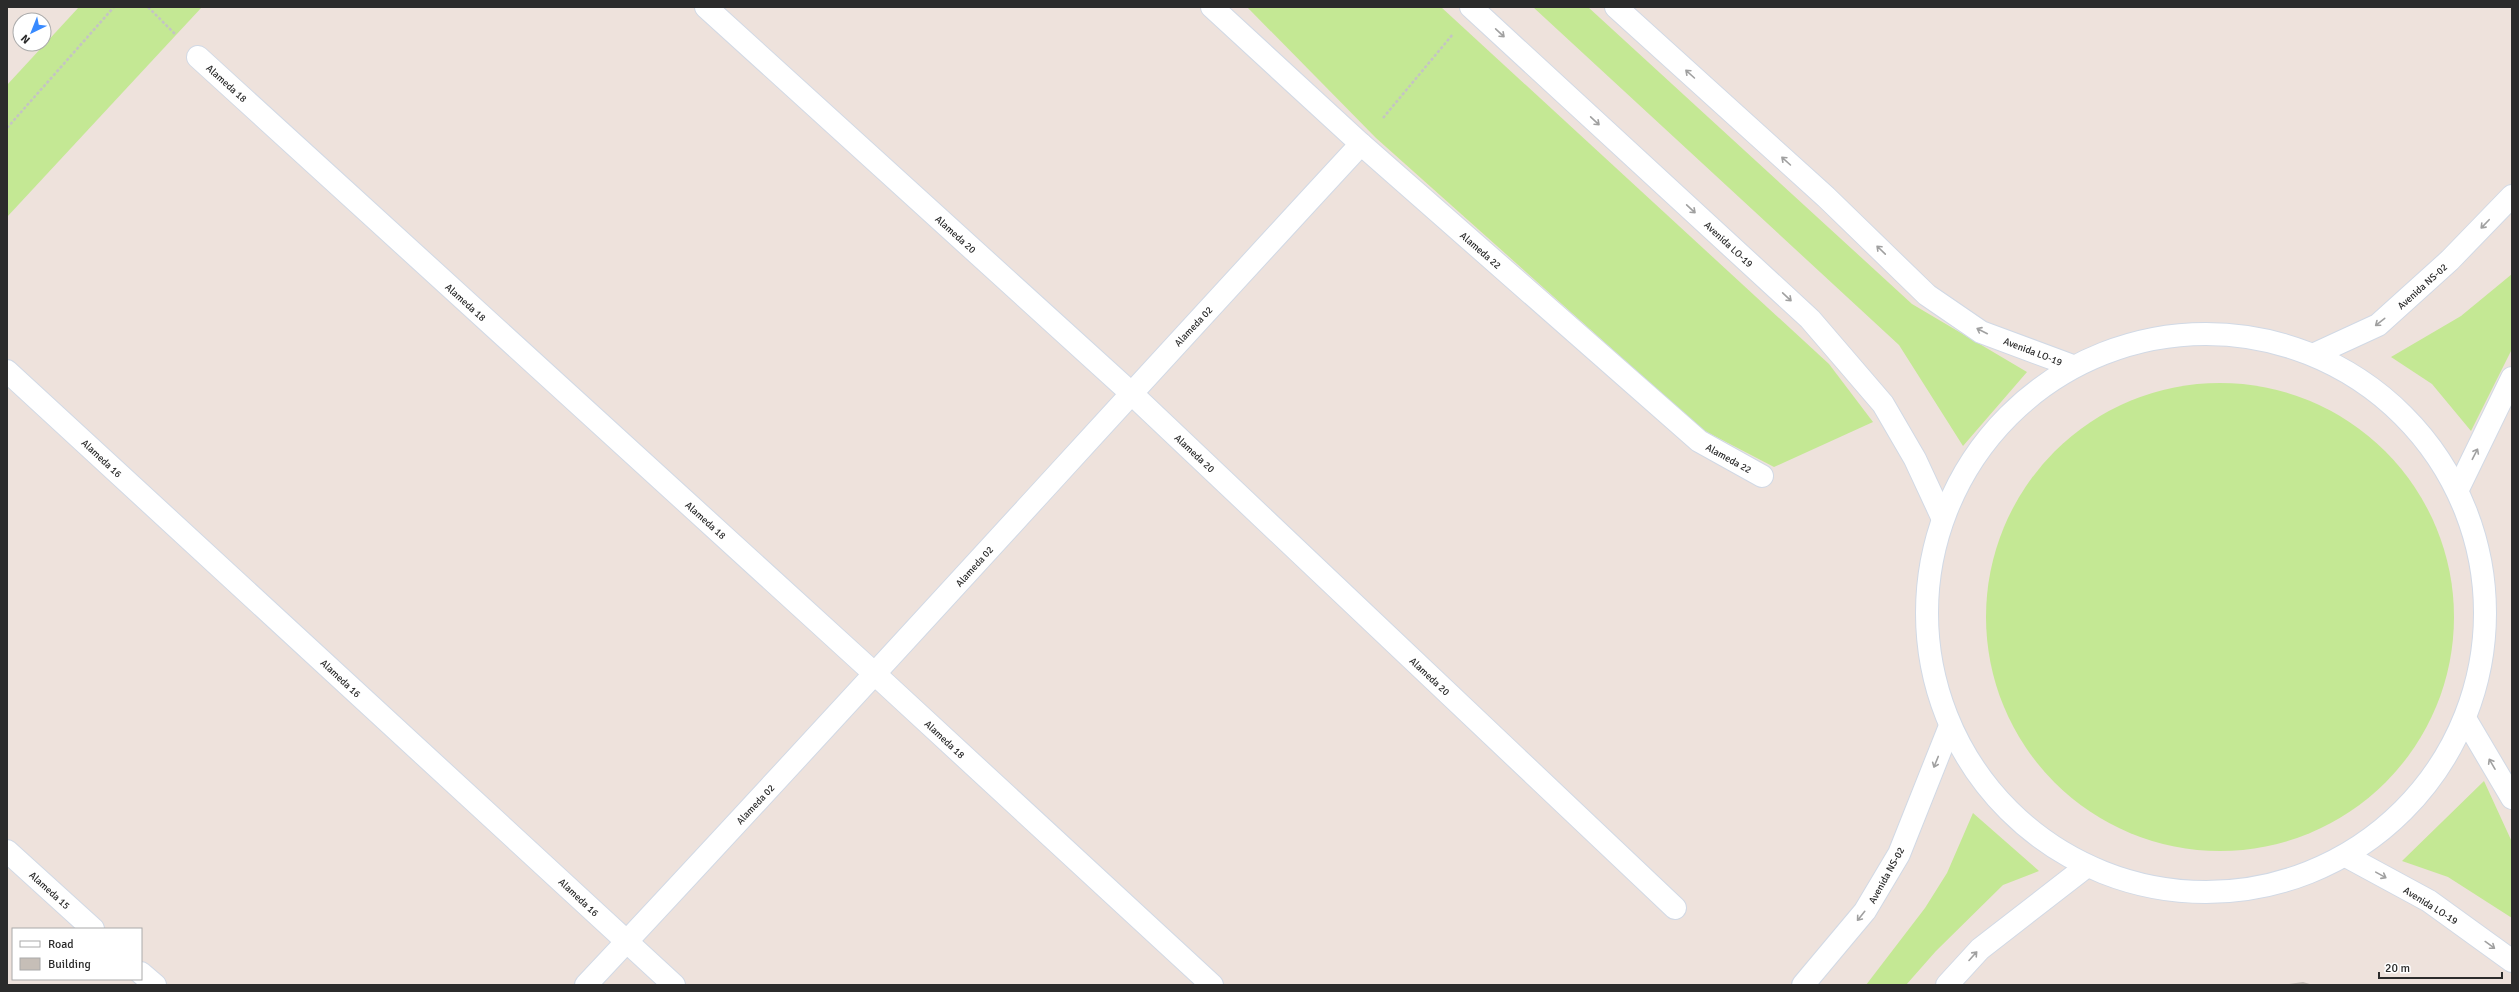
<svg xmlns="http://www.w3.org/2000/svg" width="2519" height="992" font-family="Signika,sans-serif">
	<rect width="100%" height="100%" fill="#eee2dc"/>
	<g fill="#c4e894">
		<path d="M79 7H202L7 217V85Z"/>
		<path d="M1247 7H1441L1829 364 1873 422 1774 467 1703 430 1376 138Z"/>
		<path d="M1533 7H1588L1912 304 2027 372 1963 446 1899 345Z"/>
		<path d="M2512 274V349L2471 431 2432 384 2391 357 2461 316Z"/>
		<circle cx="2220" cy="617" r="234"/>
		<path d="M2484 781 2512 842V918L2448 877 2402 861Z"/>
		<path d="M1973 813 2039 871 2003 885 1936 951 1906 985H1866L1925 908 1947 873Z"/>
	</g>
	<path fill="#c6beb7" d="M2303 982 2313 985H2289V984Z"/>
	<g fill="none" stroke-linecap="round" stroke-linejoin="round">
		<g stroke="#d1d9e5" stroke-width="24">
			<g id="minor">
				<path d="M706 7 1131 393 1675 908"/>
				<path d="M1212 7 1361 144 1699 441 1762 476"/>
				<path d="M198 57 876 675 1212 985"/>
				<path d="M7 371 674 985"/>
				<path d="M7 851 93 929"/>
				<path d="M141 973 155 985"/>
				<path d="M586 985C847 707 1102 424 1361 144"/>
			</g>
		</g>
		<g stroke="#d1d9e5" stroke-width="24">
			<g id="tertiary">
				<path d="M2315 354 2378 325 2450 260 2512 196"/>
				<path d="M2458 489 2512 378"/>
				<path d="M1803 985 1865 911 1899 854 1950 726"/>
				<path d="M1947 985 1980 949 2087 866"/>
			</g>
		</g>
		<g stroke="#d1d9e5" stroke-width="24">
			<g id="secondary">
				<path d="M1471 7 1810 319 1883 404 1915 459 1942 517"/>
				<path d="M1616 7 1826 197 1927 295 1981 332 2070 365"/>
				<circle cx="2206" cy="613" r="279"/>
				<path d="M2466 720 2512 798"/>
				<path d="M2346 856 2429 901 2512 961"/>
			</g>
		</g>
		<g stroke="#c4c4c4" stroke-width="2.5" stroke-dasharray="3 2" stroke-linecap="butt">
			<path d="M148 7 175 34"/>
			<path d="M1383 118 1453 34"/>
			<path d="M7 128 114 7"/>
		</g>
		<use href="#minor" stroke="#fff" stroke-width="22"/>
		<use href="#tertiary" stroke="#fff" stroke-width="22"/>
		<use href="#secondary" stroke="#fff" stroke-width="22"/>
	</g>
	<defs><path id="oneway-shaft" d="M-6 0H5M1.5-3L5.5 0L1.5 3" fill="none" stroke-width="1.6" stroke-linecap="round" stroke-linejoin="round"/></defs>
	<g stroke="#a0a0a0">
		<use href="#oneway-shaft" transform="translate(1500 33) rotate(43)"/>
		<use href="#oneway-shaft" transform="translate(1690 74) rotate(-138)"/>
		<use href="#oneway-shaft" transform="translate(1595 121) rotate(43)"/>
		<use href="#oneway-shaft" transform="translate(1786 161) rotate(-138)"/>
		<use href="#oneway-shaft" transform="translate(1691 209) rotate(43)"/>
		<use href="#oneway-shaft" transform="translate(2485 224) rotate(134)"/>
		<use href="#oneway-shaft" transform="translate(1881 250) rotate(-136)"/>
		<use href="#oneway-shaft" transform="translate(1787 297) rotate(43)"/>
		<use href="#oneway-shaft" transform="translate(2380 322) rotate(142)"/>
		<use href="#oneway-shaft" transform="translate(1982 331) rotate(-153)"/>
		<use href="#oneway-shaft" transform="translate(2475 454) rotate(-63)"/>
		<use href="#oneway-shaft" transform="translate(1936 762) rotate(112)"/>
		<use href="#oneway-shaft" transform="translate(2492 764) rotate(-120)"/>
		<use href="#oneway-shaft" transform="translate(2381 875) rotate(29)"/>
		<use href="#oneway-shaft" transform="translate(1861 916) rotate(129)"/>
		<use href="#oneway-shaft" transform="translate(2490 945) rotate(36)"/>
		<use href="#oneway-shaft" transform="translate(1973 956) rotate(-48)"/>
	</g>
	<g text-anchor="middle" stroke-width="3.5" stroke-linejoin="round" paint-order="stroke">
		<g font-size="10" fill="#2b2b2b" stroke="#fff">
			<text transform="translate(227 83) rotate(42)" y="4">Alameda 18</text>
			<text transform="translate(956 234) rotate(42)" y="4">Alameda 20</text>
			<text transform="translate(1729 244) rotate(43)" y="4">Avenida LO-19</text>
			<text transform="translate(1481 250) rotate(41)" y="4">Alameda 22</text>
			<text transform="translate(2422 286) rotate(-42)" y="4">Avenida NS-02</text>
			<text transform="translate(466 302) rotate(42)" y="4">Alameda 18</text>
			<text transform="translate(1193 326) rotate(-47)" y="4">Alameda 02</text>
			<text transform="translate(2033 351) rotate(21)" y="4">Avenida LO-19</text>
			<text transform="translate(1195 453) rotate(43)" y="4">Alameda 20</text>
			<text transform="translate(102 458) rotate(43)" y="4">Alameda 16</text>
			<text transform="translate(1729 458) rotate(29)" y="4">Alameda 22</text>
			<text transform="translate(706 520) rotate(42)" y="4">Alameda 18</text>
			<text transform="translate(974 566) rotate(-48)" y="4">Alameda 02</text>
			<text transform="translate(1430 676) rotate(43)" y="4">Alameda 20</text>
			<text transform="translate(341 678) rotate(43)" y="4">Alameda 16</text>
			<text transform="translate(945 739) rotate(43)" y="4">Alameda 18</text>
			<text transform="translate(755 804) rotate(-47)" y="4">Alameda 02</text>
			<text transform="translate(1886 875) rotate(-61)" y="4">Avenida NS-02</text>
			<text transform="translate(50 890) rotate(42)" y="4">Alameda 15</text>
			<text transform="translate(579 897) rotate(43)" y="4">Alameda 16</text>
			<text transform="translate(2431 905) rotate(32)" y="4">Avenida LO-19</text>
		</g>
	</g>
	<rect width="2519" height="992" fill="none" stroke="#2b2b2b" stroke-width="16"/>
	<rect x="12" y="928" width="130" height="52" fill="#ffffff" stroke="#aaaaaa"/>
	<rect x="20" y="941" width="20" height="6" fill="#ffffff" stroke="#aaaaaa"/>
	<text x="48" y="948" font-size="12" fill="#2b2b2b">Road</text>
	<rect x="20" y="958" width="20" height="12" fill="#c6beb7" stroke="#aaaaaa"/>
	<text x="48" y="968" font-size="12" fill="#2b2b2b">Building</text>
	<g transform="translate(32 32) rotate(223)"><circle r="19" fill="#ffffff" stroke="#aaaaaa"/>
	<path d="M0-3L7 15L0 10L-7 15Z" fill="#388aff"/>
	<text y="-6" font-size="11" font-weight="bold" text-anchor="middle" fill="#2b2b2b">N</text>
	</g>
	<path d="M2379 972v6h123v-6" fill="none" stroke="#2b2b2b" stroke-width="2"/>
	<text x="2385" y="972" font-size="12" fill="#2b2b2b" stroke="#ffffff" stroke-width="3" paint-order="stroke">20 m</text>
</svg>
